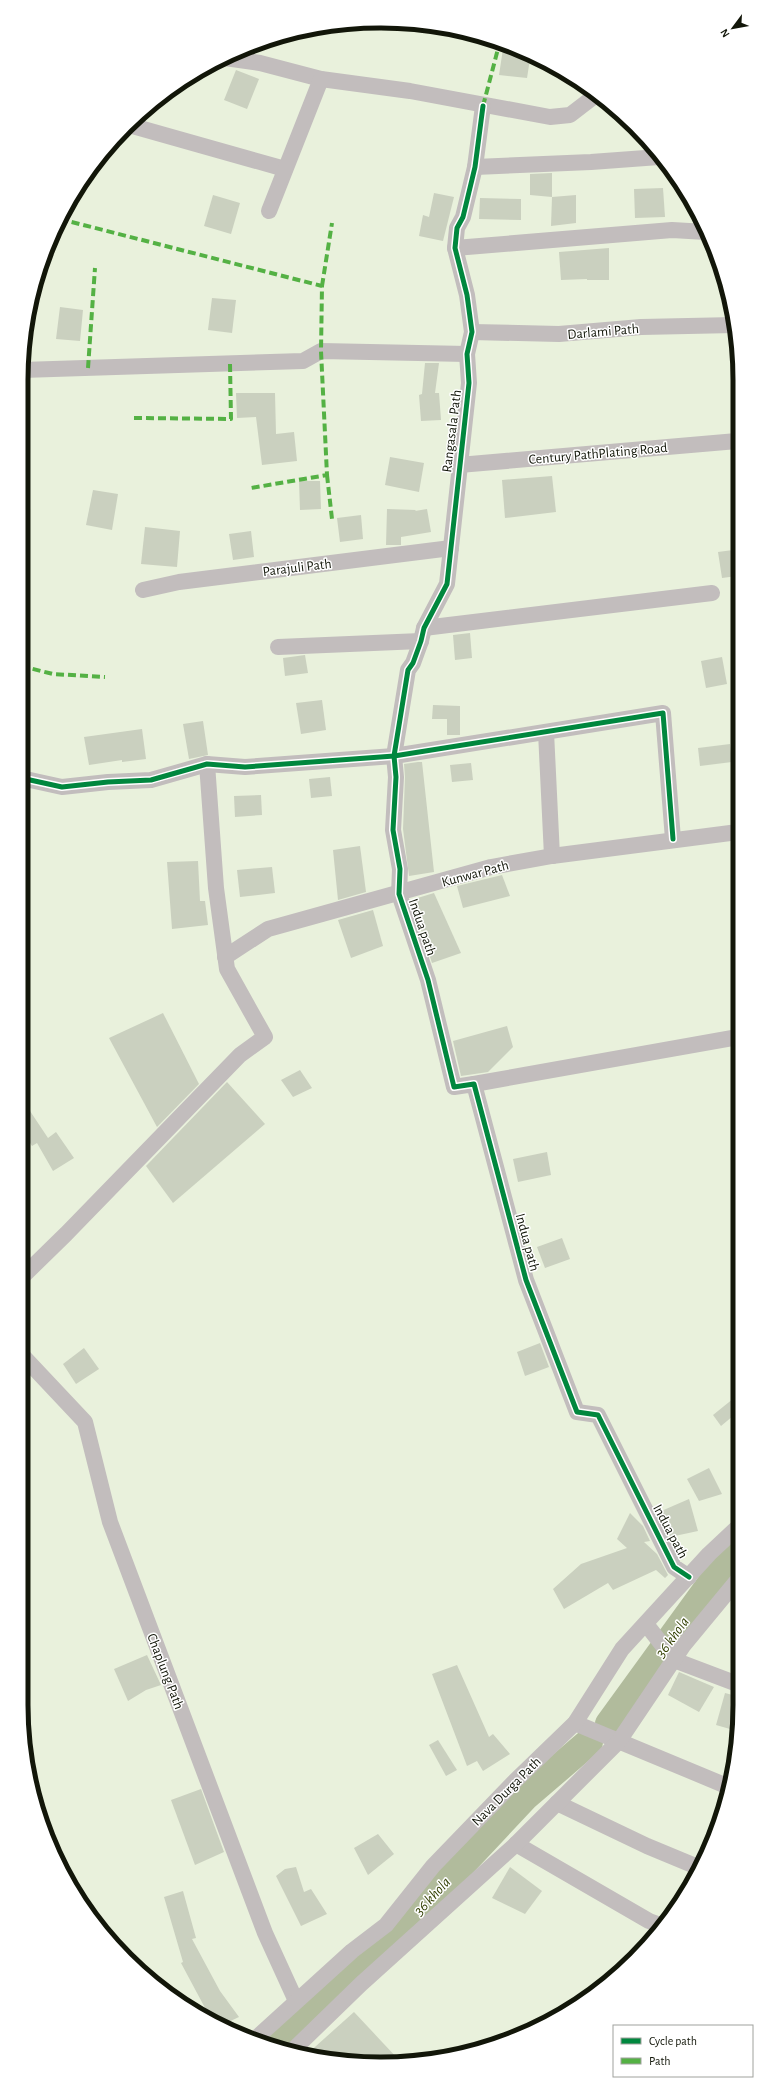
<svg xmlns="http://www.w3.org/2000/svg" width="761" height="2085" font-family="'Alegreya Sans',sans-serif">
	<rect width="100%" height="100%" fill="#e9f1dc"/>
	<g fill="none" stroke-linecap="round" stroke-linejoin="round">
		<g stroke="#b1bb9c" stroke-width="28">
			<path d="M609 1724 715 1578 740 1553"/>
			<path d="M272 2047 373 1959 525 1797 589 1742"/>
		</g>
	</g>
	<g fill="#cad0bf">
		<path d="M503 49 530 59 527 78 499 75Z"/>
		<path d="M236 70 259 79 247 109 224 100Z"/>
		<path d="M552 173V197L530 195V174Z"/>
		<path d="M663 188 665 217 635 218 634 189Z"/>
		<path d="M434 193 454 197 443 241 419 236 423 215 429 217Z"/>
		<path d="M213 195 240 203 231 234 204 226Z"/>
		<path d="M576 195V223L551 226 552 197Z"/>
		<path d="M480 198 521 199V220L479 219Z"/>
		<path d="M609 248V280H587V279L561 280 559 252Z"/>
		<path d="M212 298 236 300 232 333 208 330Z"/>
		<path d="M60 307 83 310 80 341 56 339Z"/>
		<path d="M425 363H439L435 393H439L441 420 421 421 419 395 422 394Z"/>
		<path d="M236 393H275L276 434 294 432 297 461 262 465 256 417 237 418Z"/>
		<path d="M390 457 424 463 419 492 385 485Z"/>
		<path d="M552 476 556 512 505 518 502 480Z"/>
		<path d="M299 481H320L321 509 300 510Z"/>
		<path d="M93 490 118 494 112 530 86 525Z"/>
		<path d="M387 509 416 510 415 511 427 509 431 532 401 537V545H386Z"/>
		<path d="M361 515 363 539 340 542 337 518Z"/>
		<path d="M145 527 180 531 177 567 141 564Z"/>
		<path d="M251 531 254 557 233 560 229 534Z"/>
		<path d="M733 550 737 576 722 578 718 552Z"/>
		<path d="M470 633 472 658 455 660 453 635Z"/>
		<path d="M305 655 308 673 285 676 283 658Z"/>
		<path d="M722 657 727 684 706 688 701 661Z"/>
		<path d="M322 700 326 730 301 734 296 703Z"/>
		<path d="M433 705 460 706V735H447V719H432Z"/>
		<path d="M203 721 208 755 189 759 183 724Z"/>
		<path d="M142 729 146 759 122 762V760L89 765 84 737Z"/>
		<path d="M730 744 732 762 700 766 698 748Z"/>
		<path d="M418 762H422L434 872 409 876 403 829 405 777 404 764Z"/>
		<path d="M471 763 473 780 452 782 450 765Z"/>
		<path d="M330 777 332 796 311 798 309 779Z"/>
		<path d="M261 795 262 815 235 817 234 796Z"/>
		<path d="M360 846 366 892 338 900 333 850Z"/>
		<path d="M198 861 200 901H205L208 925 172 929 167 862Z"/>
		<path d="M272 867 275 893 240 897 237 870Z"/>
		<path d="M502 875 510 896 463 908 457 886Z"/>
		<path d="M434 893 461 953 432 963 411 900Z"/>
		<path d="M373 910 383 946 351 958 338 920Z"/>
		<path d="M163 1013 199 1084 157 1127 109 1038Z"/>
		<path d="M507 1026 513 1047 488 1072 461 1076 453 1041Z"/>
		<path d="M300 1070 312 1088 293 1097 281 1080Z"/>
		<path d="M227 1082 265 1124 173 1203 146 1166Z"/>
		<path d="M28 1108 48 1138 56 1132 74 1158 53 1171 37 1143 32 1146 21 1129 26 1124 21 1112Z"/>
		<path d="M547 1152 551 1175 518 1182 513 1159Z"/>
		<path d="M562 1238 570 1259 545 1268 537 1247Z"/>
		<path d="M540 1343 549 1367 525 1376 517 1352Z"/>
		<path d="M84 1348 99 1369 76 1384 63 1364Z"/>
		<path d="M739 1394V1411L721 1426 713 1415Z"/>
		<path d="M709 1468 722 1494 699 1501 687 1479Z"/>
		<path d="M689 1499 698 1531 670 1537 659 1512Z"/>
		<path d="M630 1513 643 1526 650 1541 644 1542 657 1554 668 1575 665 1578 656 1570 613 1590 608 1583 564 1609 553 1589 581 1564 627 1548 617 1539Z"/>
		<path d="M147 1655 161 1685 146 1690 128 1701 114 1669Z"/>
		<path d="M457 1665 489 1737 493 1734 510 1754 483 1771 477 1761 467 1766 432 1674Z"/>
		<path d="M679 1672 714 1687 699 1712 668 1695Z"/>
		<path d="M725 1693 740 1697 737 1731 716 1725Z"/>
		<path d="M438 1740 457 1770 446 1776 429 1745Z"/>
		<path d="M201 1789 224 1852 195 1865 171 1800Z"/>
		<path d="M378 1834 394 1854 368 1875 354 1848Z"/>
		<path d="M296 1867 304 1892 311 1889 327 1914 301 1926 276 1876 285 1869Z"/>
		<path d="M510 1867 542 1891 525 1914 492 1898Z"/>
		<path d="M183 1891 196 1938 192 1939 220 1991 239 2017 222 2025 212 2021 181 1963 183 1962 164 1897Z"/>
		<path d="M354 2012 398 2059 333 2061 306 2055Z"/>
	</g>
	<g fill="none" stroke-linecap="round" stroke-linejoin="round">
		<g stroke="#c2bdbd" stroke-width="16">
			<path d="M225 58 260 63 321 79 410 91 550 117 570 115 596 95"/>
			<path d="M483 106 475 167 463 217 457 228 455 248 467 295 472 332 467 354 469 383 447 584 424 628 421 641 413 663 408 670 394 756 396 777 393 830 400 869 399 894 428 980 454 1087 474 1084 526 1280 577 1412 598 1415 674 1567 689 1577"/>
			<path d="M129 125 285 169"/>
			<path d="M475 167 591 162 659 157"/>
			<path d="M269 211 321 79"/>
			<path d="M455 248 672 230 706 232"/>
			<path d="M472 332 559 334 641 327 735 325"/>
			<path d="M22 370 303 361 321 351 467 354"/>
			<path d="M459 465 737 441"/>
			<path d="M143 590 179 582 451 548"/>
			<path d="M424 628 712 593"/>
			<path d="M278 647 421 641"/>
			<path d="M546 732 552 856"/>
			<path d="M21 778 62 787 108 782 151 780 207 764 245 767 394 756 663 713 673 839"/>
			<path d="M225 957 268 929 491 867 552 856 738 832"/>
			<path d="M474 1084 738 1037"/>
			<path d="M21 1278 66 1234 240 1055 265 1037 227 969 216 888 207 764"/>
			<path d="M21 1354 85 1422 110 1522 265 1933 296 2001"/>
			<path d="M646 1624 674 1660 740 1685"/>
			<path d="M575 1723 729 1787"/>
			<path d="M557 1803 647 1846 700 1868"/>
			<path d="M516 1844 649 1921 663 1926"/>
			<path d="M254 2040 352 1951 386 1925 433 1866 515 1781 575 1723 622 1649 709 1554 740 1525"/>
			<path d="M292 2051 361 1984 516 1844 619 1741 683 1646 740 1577"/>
		</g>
		<g stroke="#54b144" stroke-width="4" stroke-dasharray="8 4" stroke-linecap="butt">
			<path d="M483 106 499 45"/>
			<path d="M60 219 322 286 321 351 327 475 251 488"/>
			<path d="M322 286 332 223"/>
			<path d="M88 368 95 268"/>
			<path d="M134 418 231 419 230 364"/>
			<path d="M327 475 332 519"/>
			<path d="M21 666 53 674 105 677"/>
		</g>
		<g stroke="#fff" stroke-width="8">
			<g id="cycleway">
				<path d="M483 106 475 167 463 217 457 228 455 248 467 295 472 332 467 354 469 383 447 584 424 628 421 641 413 663 408 670 394 756 396 777 393 830 400 869 399 894 428 980 454 1087 474 1084 526 1280 577 1412 598 1415 674 1567 689 1577"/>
				<path d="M21 778 62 787 108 782 151 780 207 764 245 767 394 756 663 713 673 839"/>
			</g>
		</g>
		<use href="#cycleway" stroke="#00873e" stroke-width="5"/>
	</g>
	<g text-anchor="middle" stroke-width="3" stroke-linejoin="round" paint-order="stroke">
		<g font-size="14" fill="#121609" stroke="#fff">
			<text transform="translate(603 331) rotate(-5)" y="5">Darlami Path</text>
			<text transform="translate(451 431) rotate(-83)" y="5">Rangasala Path</text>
			<text transform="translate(598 453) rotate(-5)" y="5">Century PathPlating Road</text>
			<text transform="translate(297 567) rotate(-7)" y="5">Parajuli Path</text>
			<text transform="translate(475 873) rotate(-15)" y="5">Kunwar Path</text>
			<text transform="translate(423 927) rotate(71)" y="5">Indua path</text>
			<text transform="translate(528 1242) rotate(75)" y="5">Indua path</text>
			<text transform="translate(671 1531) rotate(62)" y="5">Indua path</text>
			<text transform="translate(166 1671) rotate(69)" y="5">Chaplung Path</text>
			<text transform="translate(506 1791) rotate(-45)" y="5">Nava Durga Path</text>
		</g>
		<g font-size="15" font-style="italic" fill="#313e00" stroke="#fff">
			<text transform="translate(672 1637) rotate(-54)" y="5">36 khola</text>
			<text transform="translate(432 1896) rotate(-47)" y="5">36 khola</text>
		</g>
	</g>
	<path d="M0 0H761V2085H0ZM380 28H381A352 352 0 0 1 733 380V1705A352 352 0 0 1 381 2057H380A352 352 0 0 1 28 1705V380A352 352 0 0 1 380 28Z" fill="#fff" fill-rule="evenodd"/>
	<path fill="none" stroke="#121609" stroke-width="5" d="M380 28H381A352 352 0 0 1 733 380V1705A352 352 0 0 1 381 2057H380A352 352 0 0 1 28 1705V380A352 352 0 0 1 380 28Z"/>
	<rect x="613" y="2025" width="140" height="52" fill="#ffffff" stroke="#a0a29d"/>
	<rect x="621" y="2038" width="20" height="6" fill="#00873e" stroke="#a0a29d"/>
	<text x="649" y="2045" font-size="12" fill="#121609">Cycle path</text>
	<rect x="621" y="2058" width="20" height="6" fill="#54b144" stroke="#a0a29d"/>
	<text x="649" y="2065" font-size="12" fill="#121609">Path</text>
	<g transform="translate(733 28) rotate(238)" stroke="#ffffff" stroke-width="3" paint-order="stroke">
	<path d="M0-3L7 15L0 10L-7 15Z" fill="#121609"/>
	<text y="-6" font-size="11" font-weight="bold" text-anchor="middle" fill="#121609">N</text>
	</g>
</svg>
